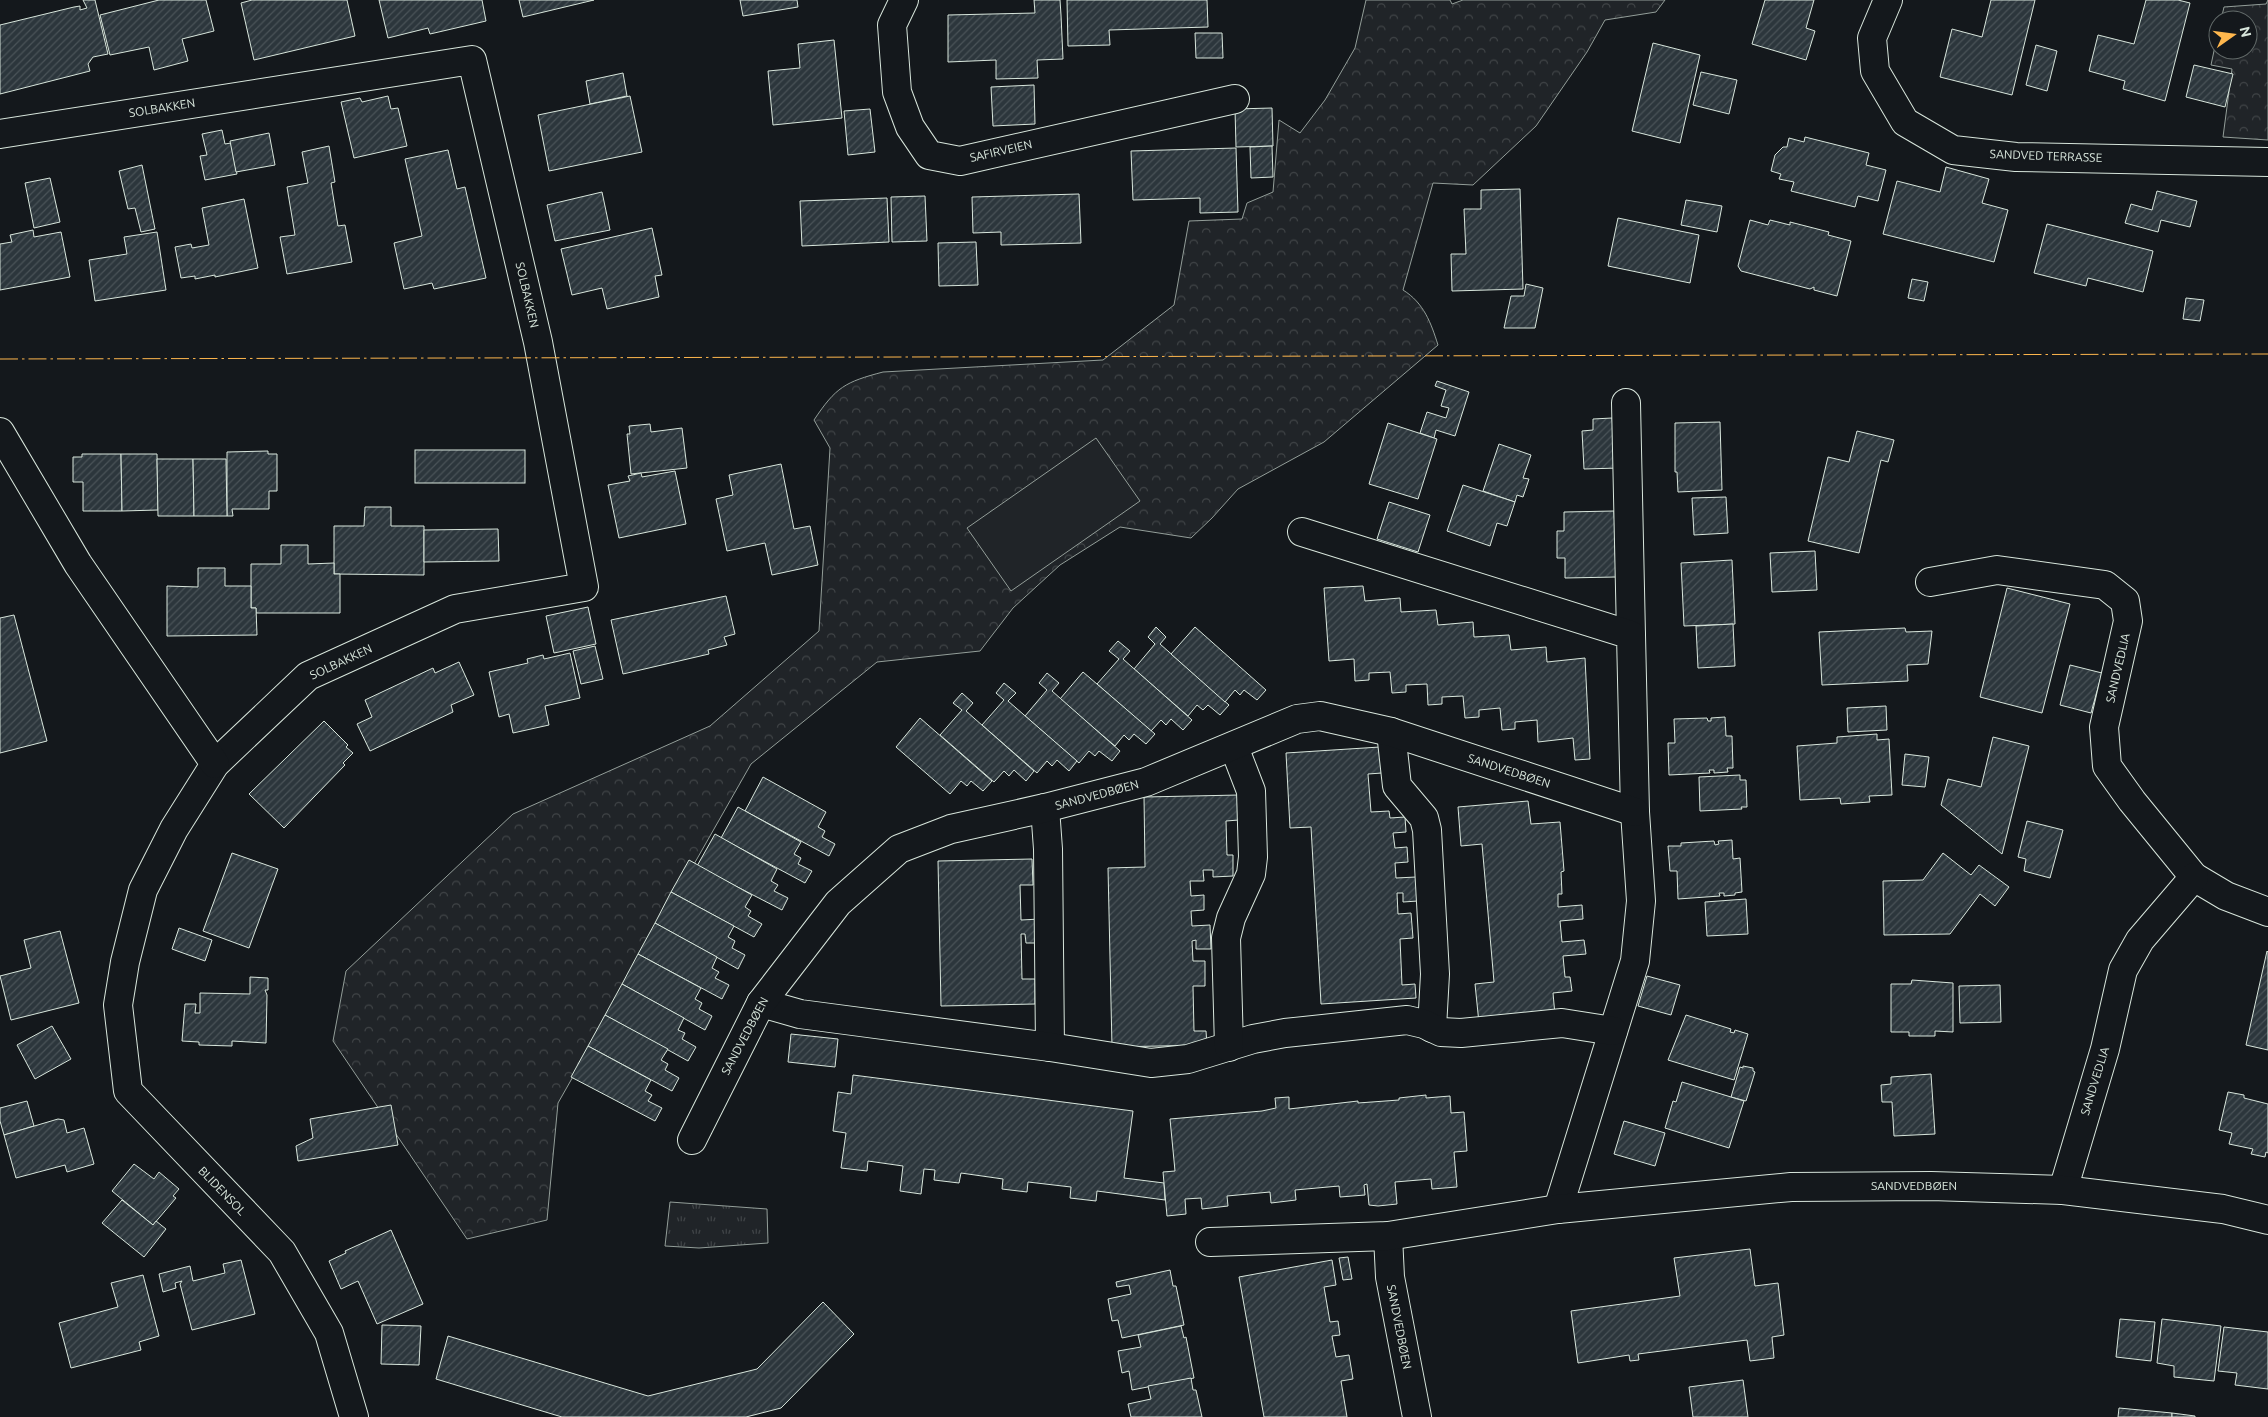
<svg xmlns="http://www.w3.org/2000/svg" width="2268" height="1417" font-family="Ubuntu,sans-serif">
	<defs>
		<pattern id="grass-tufts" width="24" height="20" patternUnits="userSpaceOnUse" patternTransform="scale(1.25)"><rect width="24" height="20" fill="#202428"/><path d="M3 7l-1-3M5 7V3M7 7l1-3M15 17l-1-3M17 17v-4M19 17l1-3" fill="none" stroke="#404447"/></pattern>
		<pattern id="forest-crowns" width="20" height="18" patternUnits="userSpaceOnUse" patternTransform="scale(1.25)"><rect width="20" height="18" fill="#202428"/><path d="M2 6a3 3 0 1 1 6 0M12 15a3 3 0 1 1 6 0" fill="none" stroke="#404447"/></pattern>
		<pattern id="building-hatch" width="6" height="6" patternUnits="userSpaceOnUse" patternTransform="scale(1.25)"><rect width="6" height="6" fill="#2c363c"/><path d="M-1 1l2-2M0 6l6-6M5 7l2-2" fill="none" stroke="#4a5358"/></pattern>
	</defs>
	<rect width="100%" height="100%" fill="#14181c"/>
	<path fill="url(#grass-tufts)" stroke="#939e99" d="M670 1202 767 1209 768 1243 699 1248 665 1246Z"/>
	<g fill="url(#forest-crowns)" stroke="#939e99">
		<path d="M1366 0H1450L1452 4 1463 0H1665L1656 12 1605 20 1587 52 1536 126 1473 185 1433 183 1403 290C1424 303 1431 323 1438 345L1324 442 1238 489 1212 518 1191 538 1120 527 1060 565 1013 608 980 651 877 662 751 764 558 1103 547 1220 467 1239 333 1041 346 971 513 814 710 726 819 631 830 448 814 420C836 387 845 382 883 372L1103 360 1174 305 1189 221 1242 219 1247 203 1273 192 1279 120 1300 133 1325 100 1355 48Z"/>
		<path d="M2268 0V140L2223 137 2232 69 2211 65 2218 32V50H2248V20H2221L2224 7 2266 4Z"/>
	</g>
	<path fill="#202428" stroke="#939e99" d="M1096 438 1140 501 1011 591 967 528Z"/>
	<g fill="url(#building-hatch)" stroke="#d8e6dc">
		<path d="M83 0H95L108 54 93 57 88 64 90 71 0 94V25L74 7 80 6V10L87 8Z"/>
		<path d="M159 0H206L214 31 182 39 188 61 154 70 149 47 110 55 100 15Z"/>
		<path d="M252 0H347L355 36 254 60 241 3Z"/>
		<path d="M379 0H482L486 21 430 34 428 28 388 38Z"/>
		<path d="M519 0H594L523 17Z"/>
		<path d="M740 0H797L798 7 743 16Z"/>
		<path d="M1034 0H1060L1061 15 1063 59 1037 60 1038 78 996 79V60L948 62V15L1035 13Z"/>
		<path d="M1067 0H1207L1208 27 1109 30 1110 45 1068 46Z"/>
		<path d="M1765 0H1814L1806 28 1815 31 1806 60 1752 44Z"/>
		<path d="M1991 0H2035L2012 95 1940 77 1952 29 1982 37Z"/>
		<path d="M2146 0H2178L2190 3 2165 101 2123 89 2125 81 2089 71 2098 35 2134 44Z"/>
		<path d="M1195 33H1222L1223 58H1196Z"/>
		<path d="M834 40 842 118 773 125 768 71 800 68 798 44Z"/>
		<path d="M1653 43 1700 55 1680 143 1632 131Z"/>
		<path d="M2036 45 2057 51 2047 91 2026 85Z"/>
		<path d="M2194 65 2233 74 2225 107 2186 97Z"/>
		<path d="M1701 72 1737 80 1729 114 1693 105Z"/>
		<path d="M623 73 627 96 590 104 586 81Z"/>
		<path d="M1034 85 1035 124 993 126 991 87Z"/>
		<path d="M388 96 391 109 398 108 407 146 354 158 341 102 360 98 362 102Z"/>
		<path d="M630 96 642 152 549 171 538 115Z"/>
		<path d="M1272 108 1273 146 1236 147 1235 109Z"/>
		<path d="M870 109 875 152 848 155 844 111Z"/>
		<path d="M222 130 225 144 231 143 237 174 205 180 200 156 207 155 202 134Z"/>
		<path d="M269 133 275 165 236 172 230 141Z"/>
		<path d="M1805 137 1869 153 1866 165 1886 170 1878 201 1858 196 1855 207 1791 191 1794 182 1779 179 1781 174 1771 171 1775 155 1783 147H1787L1789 138 1804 142Z"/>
		<path d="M329 146 335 182 331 183 338 226 345 225 352 262 287 274 280 237 295 235 287 187 308 183 302 152Z"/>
		<path d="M1272 146 1273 177 1251 178 1250 147Z"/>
		<path d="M1236 148 1238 212 1200 213V198L1133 200 1131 151Z"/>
		<path d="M448 150 457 189 465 187 486 278 434 289 432 283 404 289 394 243 422 236 405 159Z"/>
		<path d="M142 165 155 229 141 232 135 208 128 209 119 171Z"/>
		<path d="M1946 167 1989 179 1982 203 2008 210 1994 262 1883 234 1897 181 1940 192Z"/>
		<path d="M50 178 60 222 34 228 25 183Z"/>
		<path d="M1520 189 1523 289 1452 291 1451 254H1466L1464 209H1481V190Z"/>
		<path d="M2157 191 2197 201 2190 227 2161 220 2158 232 2125 223 2131 204 2152 210Z"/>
		<path d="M602 192 610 230 555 241 547 205Z"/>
		<path d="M1079 194 1081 243 1001 245V232L973 233 972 197Z"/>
		<path d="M925 196 927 241 892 242 891 197Z"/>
		<path d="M887 198 889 242 802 246 800 201Z"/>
		<path d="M244 199 258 268 215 277V275L195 279V276L181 278 175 247 191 244 192 248 209 245 202 208Z"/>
		<path d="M1686 200 1722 206 1717 232 1681 225Z"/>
		<path d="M1618 218 1699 235 1690 283 1608 266Z"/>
		<path d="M1750 220 1768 225 1770 220 1790 225V222L1829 232 1828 235 1851 241 1837 296 1814 290V287L1810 289 1741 271 1738 266Z"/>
		<path d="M2047 224 2153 251 2143 292 2088 278 2086 286 2034 273Z"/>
		<path d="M652 228 662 275 655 276 659 297 607 309 602 288 572 295 561 249Z"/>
		<path d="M33 230 34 237 61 232 70 277 0 290V244L12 242 10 235Z"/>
		<path d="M157 232 166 290 95 301 89 260 127 254 124 237Z"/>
		<path d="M976 242 978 285 939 286 938 243Z"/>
		<path d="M1912 279 1928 282 1924 301 1908 298Z"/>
		<path d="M1526 284 1543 288 1535 328H1504L1511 296H1524Z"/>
		<path d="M2186 298 2204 300 2200 321 2183 319Z"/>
		<path d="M1437 381 1469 392 1455 436 1436 430 1434 438 1420 433 1427 412 1446 418 1449 408 1441 406 1446 390 1435 386Z"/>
		<path d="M1612 418 1619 468 1584 469 1582 431 1593 430V419Z"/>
		<path d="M1720 422 1722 490 1678 492 1677 472H1675V423Z"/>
		<path d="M1388 423 1437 439 1418 499 1369 484Z"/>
		<path d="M650 424 651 432 682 428 687 468 631 474 627 434H630L629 426Z"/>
		<path d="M1857 431 1894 440 1888 462 1881 460 1859 553 1808 541 1828 457 1849 462Z"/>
		<path d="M1499 444 1531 455 1523 478 1529 479 1523 497 1517 495 1515 502 1483 491Z"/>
		<rect x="415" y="450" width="110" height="33"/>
		<path d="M268 451V454H277V491H269V509H232L233 516H227V452Z"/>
		<path d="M82 454H121L122 511H83V482H73V457H82Z"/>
		<path d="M121 454H157L158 510 122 511Z"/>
		<path d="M157 459H193L194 516H158Z"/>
		<path d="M193 459H226L227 516H194Z"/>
		<path d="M781 464 794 529 810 526 818 565 772 575 765 543 727 551 716 499 733 495 729 475Z"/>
		<path d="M675 471 686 524 619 538 608 485 630 481 628 476 641 473 642 477Z"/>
		<path d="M1463 485 1515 502 1507 526 1497 523 1490 546 1447 531Z"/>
		<path d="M1726 497 1728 533 1694 535 1692 498Z"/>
		<path d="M1389 502 1430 515 1418 552 1377 539Z"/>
		<path d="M365 507H391V526H424V575L334 574V526H364Z"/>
		<path d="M1614 511 1615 529H1620V545H1615L1616 577 1565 578V558H1557V531H1564V512Z"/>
		<path d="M498 529 499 561 424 562V530Z"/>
		<path d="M281 545H308V564L334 563V574H340V613H256V608H251V564H281Z"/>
		<path d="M1815 551 1817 590 1772 592 1770 553Z"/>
		<path d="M1732 560 1735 624 1684 626 1681 563Z"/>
		<path d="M198 568H225V586H251V608H256L257 635 167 636V586L198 587Z"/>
		<path d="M1363 586 1365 601 1400 598 1401 612 1436 610 1438 625 1473 622 1474 637 1509 635 1511 650 1546 647 1547 662 1585 658 1590 759 1575 760 1573 738 1538 742 1537 720 1515 722V729L1502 730 1500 708 1479 710V717L1465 718 1463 696 1442 697V704L1428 705 1427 684 1406 685V692L1392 693 1390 672 1369 673V680L1355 681 1354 659 1329 661 1324 588Z"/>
		<path d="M2007 588 2070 604 2042 713 1980 697Z"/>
		<path d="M726 596 735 634 724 637 727 645 708 650 709 654 623 674 611 620Z"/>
		<path d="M588 607 596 644 554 653 546 616Z"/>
		<path d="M14 615 47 741 0 753V618Z"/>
		<path d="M1733 624 1735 666 1698 668 1696 626Z"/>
		<path d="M1156 627 1166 637 1160 644 1229 705 1220 715 1208 705 1203 710 1197 705 1188 716 1134 669 1155 644 1148 637Z"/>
		<path d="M1195 627 1266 690 1257 700 1244 690 1240 695 1235 690 1225 702 1171 654Z"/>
		<path d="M1905 628 1906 632 1932 631 1928 664 1907 665 1908 681 1822 685 1819 632Z"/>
		<path d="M1118 641 1130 651 1123 659 1192 720 1183 730 1171 719 1166 725 1161 720 1151 731 1097 684 1119 659 1109 651Z"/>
		<path d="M595 646 603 679 581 684 573 651Z"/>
		<path d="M570 653 580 698 545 706 549 725 513 733 509 714 499 717 489 672 528 663 527 659 543 655 544 659Z"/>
		<path d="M459 662 474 695 451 705 453 712 370 751 357 724 372 717 365 700 433 668 435 673Z"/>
		<path d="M2070 665 2102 673 2091 713 2060 705Z"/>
		<path d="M1083 672 1155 734 1146 744 1134 734 1129 740 1124 735 1115 746 1060 699Z"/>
		<path d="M1047 673 1059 683 1052 691 1120 751 1112 761 1099 751 1095 756 1089 751 1079 763 1025 716 1047 690 1039 683Z"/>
		<path d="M1004 683 1016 693 1008 701 1077 761 1069 771 1057 760 1052 766 1047 761 1037 773 982 725 1004 700 996 693Z"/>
		<path d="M962 693 973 703 966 711 1034 771 1026 781 1014 770 1009 776 1004 771 994 782 940 735 962 710 953 703Z"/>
		<path d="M1886 706 1887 730 1848 732 1847 708Z"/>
		<path d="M1725 717 1726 736H1732L1733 768H1727L1728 772 1714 773V770H1709L1710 773 1669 775 1668 743H1675L1674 719 1707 718 1708 721H1711V718Z"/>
		<path d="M920 718 992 781 983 791 971 781 967 786 961 781 950 794 896 747Z"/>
		<path d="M324 721 348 745 346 747 353 753 343 763 345 765 284 828 249 794Z"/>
		<path d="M1877 734V740L1889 739 1892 795 1869 796 1870 802 1841 804 1840 798 1800 800 1797 746 1837 743V737Z"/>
		<path d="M1993 737 2029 746 2002 854 1941 805 1948 779 1981 787Z"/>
		<path d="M1380 747 1382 773 1368 774 1371 812 1389 811 1390 818 1405 817 1406 832 1393 833 1395 848 1407 847 1408 862 1395 863 1396 878 1416 877 1418 901 1403 902V893H1397L1398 914 1411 913 1413 938 1400 939 1402 985 1415 984 1416 998 1321 1004 1311 827 1290 828 1286 753Z"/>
		<path d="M1905 754 1929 757 1925 787 1902 785Z"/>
		<path d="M1740 775V780H1746L1747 807H1741L1742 809 1700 811 1699 777Z"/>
		<path d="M763 777 826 812 818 827 825 831 822 837 835 844 829 856 745 811Z"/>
		<path d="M1239 795V820L1226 821 1227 855H1233V876L1213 877V870H1203L1204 881H1190L1191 896 1204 895V910L1191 911 1192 926 1210 925 1211 949H1196V940L1192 941 1193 961H1205V986H1193L1194 1031H1206L1207 1045 1112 1047 1108 868 1145 867 1144 797Z"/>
		<path d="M1528 801 1531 824 1560 822 1564 871 1561 872 1562 894H1558V907L1582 905 1583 919 1560 921 1562 942 1584 940 1586 954 1563 956 1565 977H1570L1572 991 1553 993 1555 1015 1479 1023 1475 984 1494 982 1482 844 1461 846 1458 807Z"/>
		<path d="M738 807 801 842 794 854 801 858 798 864 812 871 805 883 721 838Z"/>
		<path d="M2027 821 2063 830 2050 878 2024 871 2026 859 2018 857Z"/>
		<path d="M715 834 777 869 771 881 778 885 774 891 788 898 782 910 697 866Z"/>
		<path d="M1732 840 1733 859 1740 858 1742 892 1735 893V895L1724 896V893H1719L1720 896 1678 899 1677 871H1670L1668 846H1681V843L1714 841 1715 845 1719 844 1718 841Z"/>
		<path d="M232 853 278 869 249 948 203 931Z"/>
		<path d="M1943 853 1971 875 1979 865 2009 887 1995 906 1980 894 1950 934 1884 935 1883 881 1923 880Z"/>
		<path d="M1032 859 1033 885H1020L1021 920 1040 919 1041 943H1026L1025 934H1021L1022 979H1035V1004L941 1006 938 861Z"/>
		<path d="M689 860 752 895 745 907 751 911 748 916 762 924 754 937 671 892Z"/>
		<path d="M671 892 734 926 728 937 735 941 732 948 745 955 738 969 655 923Z"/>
		<path d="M1746 899 1748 934 1707 936 1705 902Z"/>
		<path d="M655 923 717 957 712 968 719 972 715 978 729 985 722 999 638 954Z"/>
		<path d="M179 928 212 940 205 961 172 949Z"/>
		<path d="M60 931 79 1003 11 1020 0 976 31 968 24 940Z"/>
		<path d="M2267 951 2268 952V1050L2246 1045Z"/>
		<path d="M638 954 701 988 695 999 702 1003 699 1009 712 1016 705 1030 622 984Z"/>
		<path d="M1647 976 1680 985 1671 1015 1638 1006Z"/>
		<path d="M250 977 268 978V990H265L267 995 266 1043 232 1041V1046L199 1045V1042L182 1041 185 1004H196L195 1013H200V993L250 994Z"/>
		<path d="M1912 980 1953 983V1032L1935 1031V1036H1909V1032H1891V984H1911Z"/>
		<path d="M622 984 684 1018 678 1030 685 1033 682 1039 696 1047 688 1061 605 1015Z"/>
		<path d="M2000 985 2001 1022 1960 1023 1959 986Z"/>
		<path d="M605 1015 668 1049 661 1060 668 1064 665 1070 679 1078 672 1091 588 1046Z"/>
		<path d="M1686 1015 1731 1029 1730 1032 1734 1033 1735 1030 1748 1034 1734 1080 1668 1060Z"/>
		<path d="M52 1026 71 1059 35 1079 17 1045Z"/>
		<path d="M791 1034 838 1039 835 1067 788 1062Z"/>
		<path d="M588 1046 651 1080 645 1091 652 1095 648 1101 662 1108 655 1121 571 1077Z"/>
		<path d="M1743 1066 1753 1068V1071L1755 1072 1746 1101 1731 1097 1740 1067 1743 1068Z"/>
		<path d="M1931 1074 1935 1134 1894 1136 1892 1102H1882L1881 1085 1891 1084V1077Z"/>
		<path d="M853 1075 1133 1111 1124 1178 1164 1183 1165 1200 1097 1191 1096 1201 1070 1198 1071 1187 1028 1182 1027 1192 1002 1189 1003 1179 961 1173 959 1183 934 1180 935 1170 924 1169 921 1194 900 1191 903 1166 868 1161 867 1171 841 1168 846 1133 833 1131 838 1092 851 1094Z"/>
		<path d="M1682 1082 1744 1101 1729 1148 1665 1128 1673 1101 1676 1102Z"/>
		<path d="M2228 1092 2244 1095V1098L2268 1104V1153L2266 1152 2265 1157 2251 1154 2253 1149 2229 1144 2232 1133 2219 1130Z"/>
		<path d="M1426 1095V1098L1450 1096 1451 1113 1464 1112 1467 1151 1454 1152 1457 1187 1432 1189 1431 1179 1395 1182 1397 1204 1378 1206 1369 1205 1367 1184 1364 1185 1365 1195 1340 1197 1339 1186 1295 1190 1296 1200 1271 1203 1270 1192 1227 1196 1228 1206 1202 1209 1201 1198 1185 1199 1186 1214 1167 1216 1163 1172 1175 1171 1170 1119 1262 1111 1276 1108 1275 1098 1289 1097V1109L1358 1101V1103L1399 1100V1098Z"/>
		<path d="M27 1101 34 1126 4 1135 0 1121V1108Z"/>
		<path d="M391 1105 398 1145 298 1161 296 1146 313 1138 310 1119Z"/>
		<path d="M58 1119 64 1120 67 1133 84 1128 94 1164 67 1172 65 1165 16 1178 4 1135Z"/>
		<path d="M1624 1121 1665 1133 1655 1166 1614 1154Z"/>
		<path d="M134 1164 154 1179 159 1172 179 1189 173 1196 176 1198 153 1225 112 1191Z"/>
		<path d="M122 1200 153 1225 156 1221 166 1229 144 1257 102 1223Z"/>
		<path d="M391 1230 423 1304 377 1324 358 1281 341 1289 329 1261 346 1253 345 1251Z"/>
		<path d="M1750 1249 1755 1286 1778 1283 1784 1335 1772 1337 1774 1358 1750 1361 1747 1340 1638 1354 1639 1360 1630 1361 1629 1355 1578 1363 1571 1311 1680 1296 1674 1258Z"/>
		<path d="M1348 1257 1352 1279 1343 1280 1339 1258Z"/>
		<path d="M241 1260 255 1314 192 1330 180 1284 182 1281 175 1283 176 1288 163 1292 159 1274 190 1266 193 1281 225 1273 223 1264Z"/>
		<path d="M1332 1260 1336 1285 1324 1287 1330 1322 1338 1321 1340 1335 1332 1336 1336 1357 1349 1355 1353 1379 1341 1381 1347 1417H1264L1239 1277Z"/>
		<path d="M1170 1270 1173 1286H1176L1184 1325 1122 1338 1118 1320 1112 1321 1108 1299 1131 1294 1129 1285 1117 1287 1116 1282Z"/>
		<path d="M143 1275 159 1336 139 1342 141 1350 71 1368 59 1323 118 1307 111 1283Z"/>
		<path d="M823 1302 854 1334 781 1408 746 1417H562L436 1379 448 1336 648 1396 757 1369Z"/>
		<path d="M2120 1319 2155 1322 2151 1361 2116 1357Z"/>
		<path d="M2162 1319 2221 1326 2214 1381 2174 1377V1366L2157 1363Z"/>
		<path d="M382 1325 421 1326 419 1365 381 1364Z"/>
		<path d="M1181 1326 1184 1338 1186 1337 1194 1378 1132 1390 1129 1371 1122 1373 1118 1351 1141 1347 1138 1335Z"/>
		<path d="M2224 1327 2268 1332V1389L2235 1385 2237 1373 2218 1371Z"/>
		<path d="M1191 1378 1193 1390H1196L1202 1417H1131L1128 1404 1151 1399 1148 1386Z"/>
		<path d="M1743 1380 1748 1417H1693L1689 1387Z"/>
		<path d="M2119 1408 2172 1413V1417H2118Z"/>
		<path d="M2172 1413 2195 1416V1417H2172Z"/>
	</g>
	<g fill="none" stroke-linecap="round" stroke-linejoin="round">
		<g stroke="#d8e6dc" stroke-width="30">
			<g id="minor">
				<path d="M904 0 892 25 897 92 910 127 929 155 960 161 1235 99"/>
				<path d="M1888 0 1872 38 1875 71 1905 122 1953 150 2016 157 2268 162"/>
				<path d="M0 134 472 60 538 342 584 587 455 609 308 676 215 764 174 829 143 890 125 962 118 1005 128 1091 282 1252 329 1333 354 1417"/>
				<path d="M1626 403 1631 635"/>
				<path d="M0 432 78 564 215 764"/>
				<path d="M1302 532 1631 635 1635 812 1641 901 1635 961 1558 1209"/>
				<path d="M1930 582 1997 570 2105 585 2125 601 2128 621 2104 727 2107 766 2132 801 2194 877 2226 896 2268 912"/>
				<path d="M1391 732 1397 786 1424 818 1427 830 1435 974 1432 1028"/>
				<path d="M1045 808 1048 849 1050 1047"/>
				<path d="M761 1003 800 1014 1050 1047 1151 1063 1188 1059 1253 1039 1285 1033 1407 1020 1424 1024 1441 1032 1461 1033 1562 1023 1613 1031"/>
				<path d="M1229 1047 1226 938 1231 918 1251 874 1253 857 1251 791 1234 747"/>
				<path d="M692 1140 761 1003 838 903 899 849 951 829 1045 808 1146 782 1297 719 1320 716 1391 732 1635 812"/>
				<path d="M2063 1190 2105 1049 2123 970 2140 940 2194 877"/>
				<path d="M1388 1236 1390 1277 1417 1417"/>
				<path d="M1210 1242 1388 1236 1558 1209 1791 1187 1931 1186 2063 1190 2223 1209 2268 1220"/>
			</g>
		</g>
		<use href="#minor" stroke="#14181c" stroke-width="28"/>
		<path stroke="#ffb74d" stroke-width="1" stroke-dasharray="18 4 2.5 4" stroke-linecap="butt" d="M0 359 2268 354"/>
	</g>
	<g text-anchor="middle" stroke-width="4" stroke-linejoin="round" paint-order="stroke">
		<g font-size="12" fill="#d8e6dc" stroke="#14181c">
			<text transform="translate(162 108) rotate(-9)" y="4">SOLBAKKEN</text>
			<text transform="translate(1001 151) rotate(-13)" y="4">SAFIRVEIEN</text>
			<text transform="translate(2046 156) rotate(2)" y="4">SANDVED TERRASSE</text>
			<text transform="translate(527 295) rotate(77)" y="4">SOLBAKKEN</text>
			<text transform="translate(341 662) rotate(-25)" y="4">SOLBAKKEN</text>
			<text transform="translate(2118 668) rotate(-77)" y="4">SANDVEDLIA</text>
			<text transform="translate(1509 771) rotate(18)" y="4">SANDVEDBØEN</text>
			<text transform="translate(1097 795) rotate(-15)" y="4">SANDVEDBØEN</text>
			<text transform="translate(745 1036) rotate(-62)" y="4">SANDVEDBØEN</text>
			<text transform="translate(2095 1081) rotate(-73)" y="4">SANDVEDLIA</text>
			<text x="1914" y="1190">SANDVEDBØEN</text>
			<text transform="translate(222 1191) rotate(46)" y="4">BLIDENSOL</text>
			<text transform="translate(1399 1327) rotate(79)" y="4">SANDVEDBØEN</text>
		</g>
	</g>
	<g transform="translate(2233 35) rotate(76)"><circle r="24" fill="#14181c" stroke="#626a69"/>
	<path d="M0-4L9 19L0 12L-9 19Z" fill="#ffb74d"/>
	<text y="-8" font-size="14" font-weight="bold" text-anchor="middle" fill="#d8e6dc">N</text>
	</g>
</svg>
